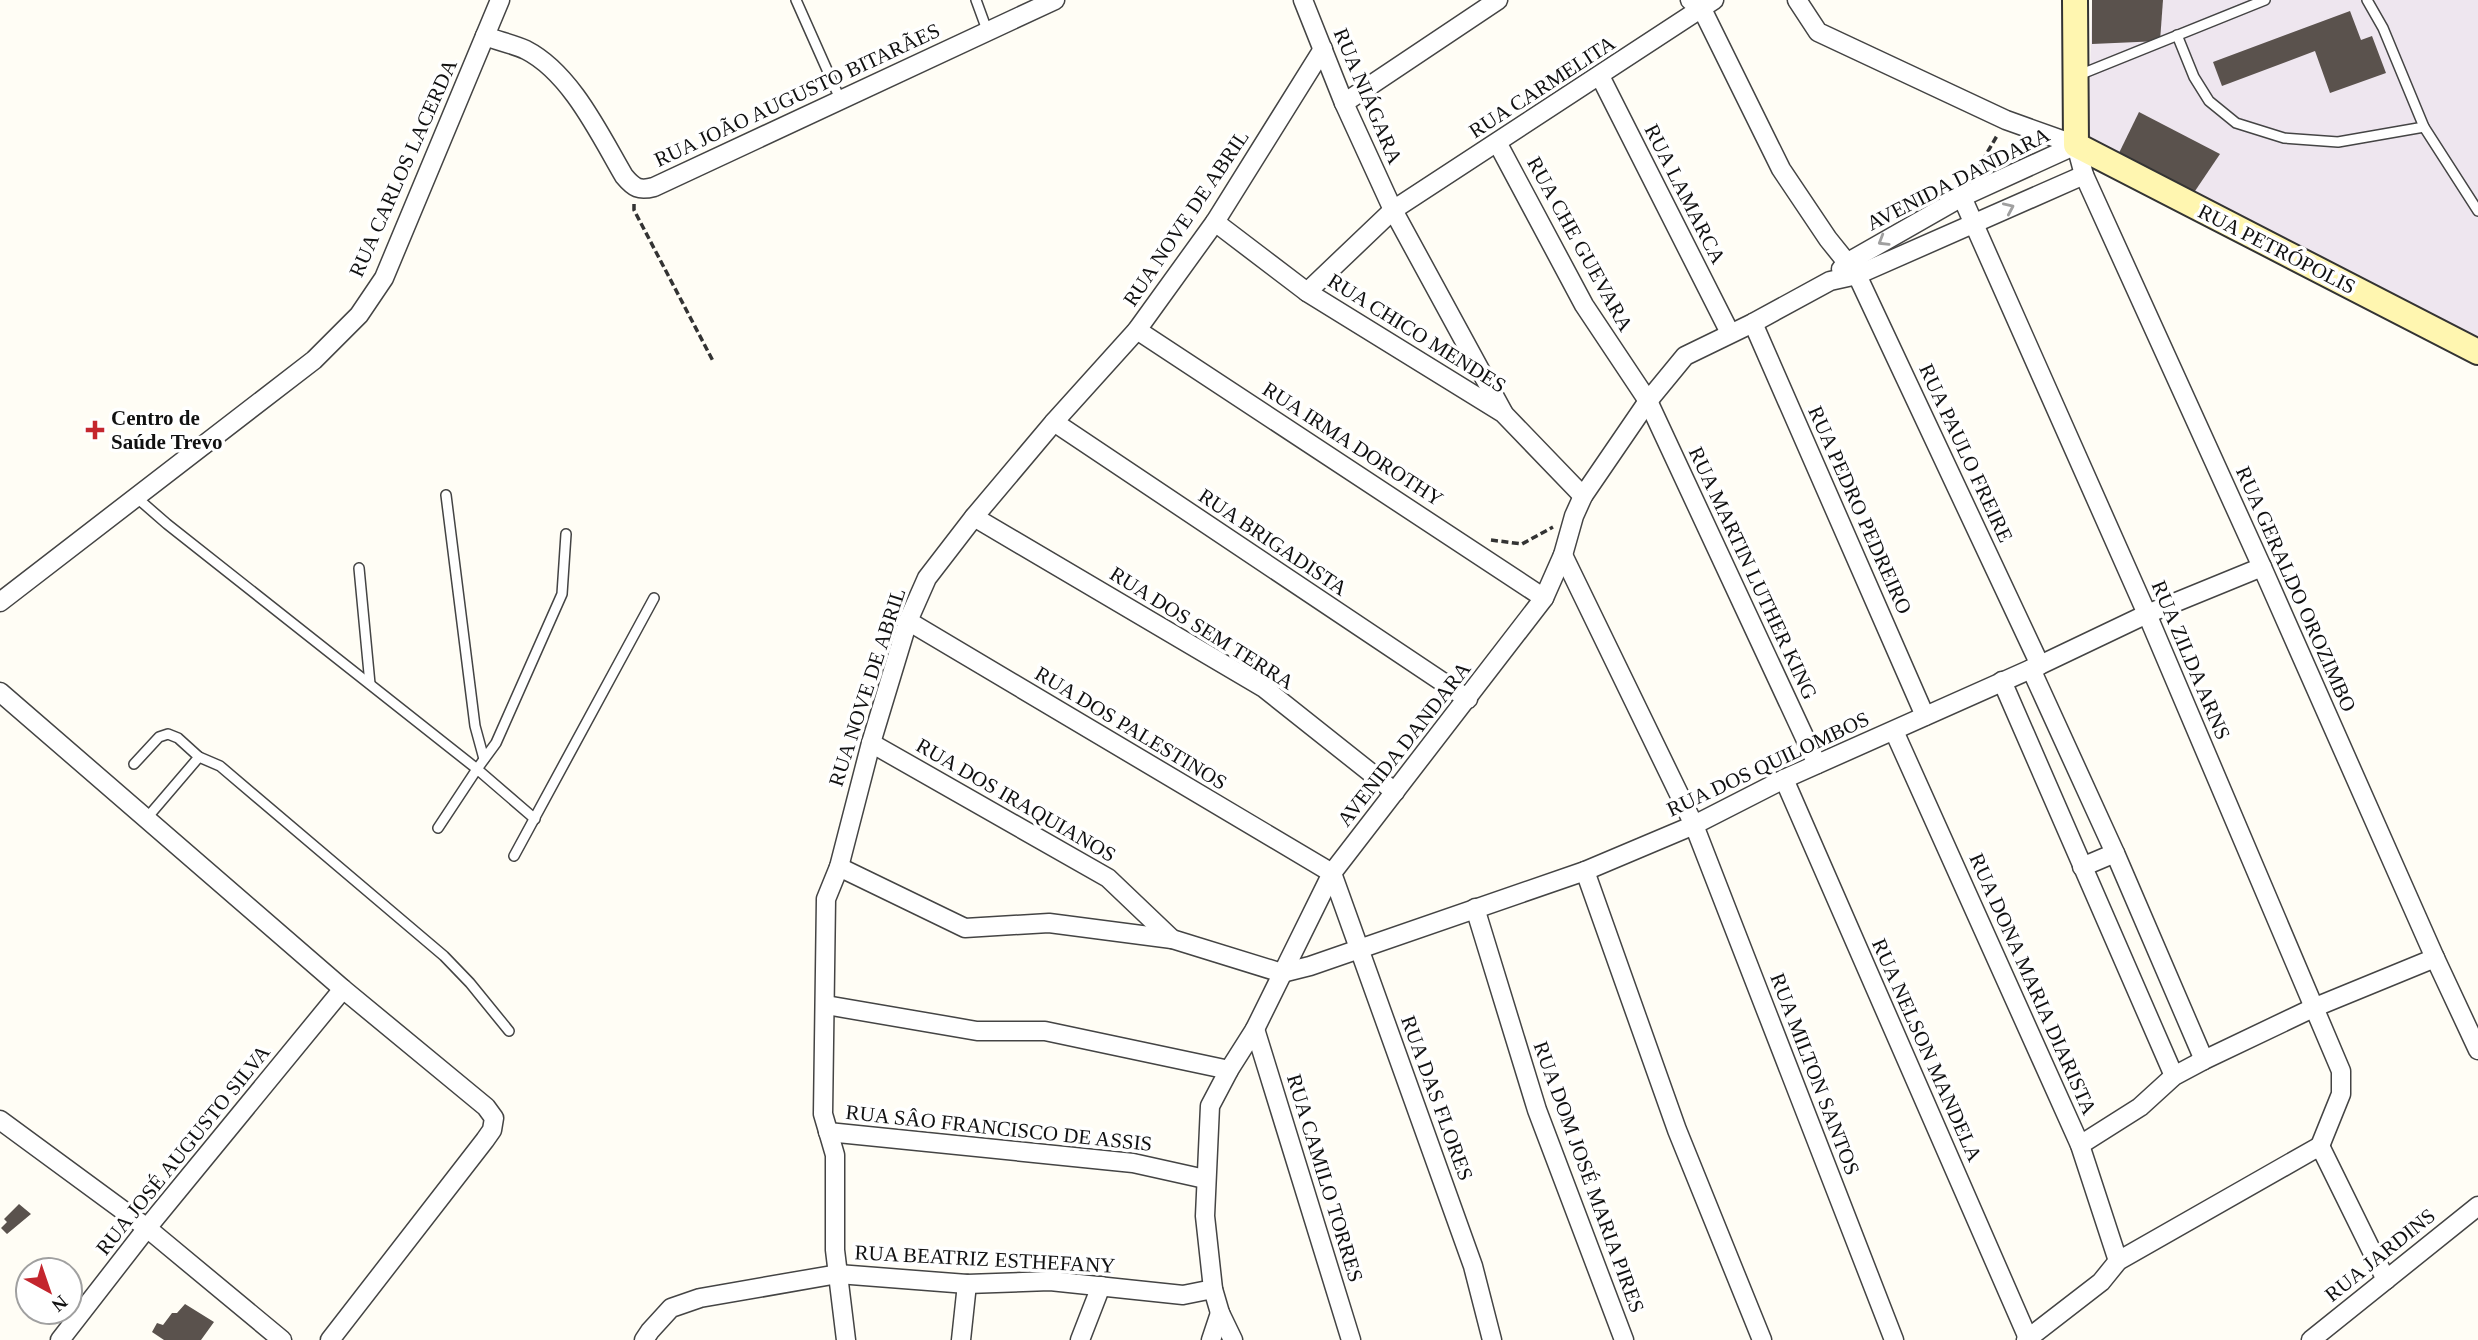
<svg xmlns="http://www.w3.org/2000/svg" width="2478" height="1340" font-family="'Times New Roman',serif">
	<rect width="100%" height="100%" fill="#fffdf5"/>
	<path fill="#eee6ef" d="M2092 0H2478V342L2088 139Z"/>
	<g fill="#5a524d">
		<path d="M2092 0H2163L2160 41 2092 44Z"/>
		<path d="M2350 11 2361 40 2372 36 2386 73 2330 93 2315 51 2222 86 2213 62Z"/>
		<path d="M2139 112 2220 154 2193 194 2118 155Z"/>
		<path d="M19 1204 31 1214 7 1234 1 1228 7 1222 4 1219Z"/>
		<path d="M185 1304 214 1322 201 1340H164L152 1332 157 1323 163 1325 172 1313H177Z"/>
	</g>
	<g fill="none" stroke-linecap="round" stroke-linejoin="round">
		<g stroke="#444" stroke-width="12">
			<g id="lane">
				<path d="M796 0 840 99"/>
				<path d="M976 0 987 30"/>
				<path d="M2367 0 2383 28 2424 127 2478 211"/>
				<path d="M2177 35 2194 77 2209 101 2236 123 2284 138 2338 142 2424 127"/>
				<path d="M2079 75 2265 0"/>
				<path d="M446 495 475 726 484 759"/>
				<path d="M136 497 167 524 477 769 496 743 562 594 566 534"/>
				<path d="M359 568 370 684"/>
				<path d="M134 764 159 737 168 734 178 738 199 757"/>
				<path d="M146 819 199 757 220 766 444 956 470 983 509 1031"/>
				<path d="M438 828 477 769 535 819"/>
				<path d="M514 856 654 598"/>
			</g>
		</g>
		<g stroke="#444" stroke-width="21">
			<g id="street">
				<path d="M1303 0 1344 103 1393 210 1503 412"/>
				<path d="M1690 0 1702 9 1781 169 1828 239 1857 275 2040 665"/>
				<path d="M1797 0 1818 32 2006 120 2076 145"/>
				<path d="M485 36C498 41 513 44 526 50 571 73 600 135 624 176 634 188 639 191 654 187L1055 0"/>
				<path d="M1600 76 1730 333"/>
				<path d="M1344 103 1498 0"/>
				<path d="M1498 144 1584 305 1648 401 1817 764"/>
				<path d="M2076 145 2084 175 2262 567 2435 958 2478 1050"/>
				<path d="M1962 197 2147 614 2341 1071V1094L2320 1146"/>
				<path d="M1215 222 1307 292 1503 413 1583 496"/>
				<path d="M1841 269 1848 262 1962 197 2076 145"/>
				<path d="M1307 292 1393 210 1714 0"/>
				<path d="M1753 323 1925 716"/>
				<path d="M1137 330 1544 598"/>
				<path d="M1054 422 1468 699"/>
				<path d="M974 517 1264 688 1395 792"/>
				<path d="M1563 555 1694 825 1894 1340"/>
				<path d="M0 602 314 360 359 315 384 278 500 0"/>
				<path d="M908 621 1332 873 1473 1266 1492 1340"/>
				<path d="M2031 669 2115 853 2204 1060"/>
				<path d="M2002 681 2174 1076"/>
				<path d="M0 692 343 989 486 1107 494 1118 492 1130 485 1140 330 1340"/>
				<path d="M1894 731 2080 1145 2118 1261"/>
				<path d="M871 743 1108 878 1172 939 1282 973 1310 966 1585 871 1694 825 1784 779 2040 665 2147 614 2262 567"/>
				<path d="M1784 779 2028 1338"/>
				<path d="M839 867 965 928 1049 923 1172 939"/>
				<path d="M2082 867 2115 853"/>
				<path d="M1585 871 1677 1130 1762 1340"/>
				<path d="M1475 908 1537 1110 1624 1340"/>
				<path d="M826 1005 977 1031H1045L1229 1070"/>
				<path d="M1255 1029 1351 1340"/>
				<path d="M0 1120 147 1228 282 1340"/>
				<path d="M828 1132 1133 1163 1205 1179"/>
				<path d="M2080 1145 2140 1107 2174 1076 2204 1060 2313 1008 2435 958"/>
				<path d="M60 1340 147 1228 343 989"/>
				<path d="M644 1340 650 1331 671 1308 700 1298 838 1274 967 1284 1050 1281 1183 1295 1213 1289"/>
				<path d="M846 1340 835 1250V1155L823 1114 826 899 839 867 871 743 908 621 927 578 974 517 1054 422 1137 330 1215 222 1323 49"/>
				<path d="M961 1340 967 1284"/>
				<path d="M1080 1340 1101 1286"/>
				<path d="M1211 1340 1220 1313"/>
				<path d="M1233 1340 1220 1313 1213 1289 1205 1216 1210 1106 1229 1070 1255 1029 1332 873 1544 598 1563 555 1574 516 1583 496 1648 401 1685 356 1753 323 1830 281 1857 275 2084 175"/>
				<path d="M2026 1340 2101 1282 2118 1261 2320 1146 2386 1280"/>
				<path d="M2311 1340 2478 1206"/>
			</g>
		</g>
		<g stroke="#333" stroke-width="28">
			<path id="secondary" d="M2075 0 2076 145 2478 352"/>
		</g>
		<g stroke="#333" stroke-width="3.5" stroke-dasharray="7 3.5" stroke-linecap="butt">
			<path d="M1977 170 1998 134"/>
			<path d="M634 204V210L713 361"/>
			<path d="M1491 540 1522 544 1553 527"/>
		</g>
		<use href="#lane" stroke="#fff" stroke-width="9"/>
		<use href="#street" stroke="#fff" stroke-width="18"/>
		<use href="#secondary" stroke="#fff6b0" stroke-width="24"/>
	</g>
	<defs><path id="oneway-chevron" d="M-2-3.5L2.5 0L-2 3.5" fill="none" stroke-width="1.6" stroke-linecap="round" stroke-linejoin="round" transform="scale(1.75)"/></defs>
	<g stroke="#a0a0a0">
		<use href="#oneway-chevron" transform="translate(2009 208) rotate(-24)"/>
		<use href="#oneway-chevron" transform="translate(1883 241) rotate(149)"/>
	</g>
	<path fill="#c4262e" stroke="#fff" stroke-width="2.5" d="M91.5 419.5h7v7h7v7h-7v7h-7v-7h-7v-7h7z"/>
	<g text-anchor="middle" stroke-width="7" stroke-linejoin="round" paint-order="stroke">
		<g font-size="21" fill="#111" stroke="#fff">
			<text transform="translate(1542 87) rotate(-33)" y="7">RUA CARMELITA</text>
			<text transform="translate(797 95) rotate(-25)" y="7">RUA JOÃO AUGUSTO BITARÃES</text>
			<text transform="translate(1368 96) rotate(67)" y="7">RUA NIÁGARA</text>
			<text transform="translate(403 168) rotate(-66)" y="7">RUA CARLOS LACERDA</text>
			<text transform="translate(1958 179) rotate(-27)" y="7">AVENIDA DANDARA</text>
			<text transform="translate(1685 194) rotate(63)" y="7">RUA LAMARCA</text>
			<text transform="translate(1186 218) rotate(-56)" y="7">RUA NOVE DE ABRIL</text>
			<text transform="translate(1580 244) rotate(61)" y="7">RUA CHE GUEVARA</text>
			<text transform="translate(2277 249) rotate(27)" y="7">RUA PETRÓPOLIS</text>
			<text transform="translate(1417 333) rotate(32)" y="7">RUA CHICO MENDES</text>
			<text transform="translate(1353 444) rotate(33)" y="7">RUA IRMA DOROTHY</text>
			<text transform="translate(1966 453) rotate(65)" y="7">RUA PAULO FREIRE</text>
			<text transform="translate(1860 510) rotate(66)" y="7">RUA PEDRO PEDREIRO</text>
			<text transform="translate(1273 542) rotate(34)" y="7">RUA BRIGADISTA</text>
			<text transform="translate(1753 573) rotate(65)" y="7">RUA MARTIN LUTHER KING</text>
			<text transform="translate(2296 589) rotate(66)" y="7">RUA GERALDO OROZIMBO</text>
			<text transform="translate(1202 628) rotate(32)" y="7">RUA DOS SEM TERRA</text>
			<text transform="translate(2191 660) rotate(67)" y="7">RUA ZILDA ARNS</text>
			<text transform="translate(867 687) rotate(-72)" y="7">RUA NOVE DE ABRIL</text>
			<text transform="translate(1131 728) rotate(31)" y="7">RUA DOS PALESTINOS</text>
			<text transform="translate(1404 744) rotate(-52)" y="7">AVENIDA DANDARA</text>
			<text transform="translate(1768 764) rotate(-25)" y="7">RUA DOS QUILOMBOS</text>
			<text transform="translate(1016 800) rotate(30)" y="7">RUA DOS IRAQUIANOS</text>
			<text transform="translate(2033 984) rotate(66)" y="7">RUA DONA MARIA DIARISTA</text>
			<text transform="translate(1927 1050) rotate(66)" y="7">RUA NELSON MANDELA</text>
			<text transform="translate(1815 1074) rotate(69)" y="7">RUA MILTON SANTOS</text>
			<text transform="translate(1437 1098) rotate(70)" y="7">RUA DAS FLORES</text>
			<text transform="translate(999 1128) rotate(6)" y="7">RUA SÂO FRANCISCO DE ASSIS</text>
			<text transform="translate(183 1150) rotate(-51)" y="7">RUA JOSÉ AUGUSTO SILVA</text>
			<text transform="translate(1589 1177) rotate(70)" y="7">RUA DOM JOSÉ MARIA PIRES</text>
			<text transform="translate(1325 1178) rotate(73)" y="7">RUA CAMILO TORRES</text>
			<text transform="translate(2380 1255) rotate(-39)" y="7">RUA JARDINS</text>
			<text transform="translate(985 1259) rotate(3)" y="7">RUA BEATRIZ ESTHEFANY</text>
		</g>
		<g font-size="21" font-weight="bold" fill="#111" stroke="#fff" text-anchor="start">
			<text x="111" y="425">Centro de<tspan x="111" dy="24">Saúde Trevo</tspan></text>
		</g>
	</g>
	<g transform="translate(49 1291) rotate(140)"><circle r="33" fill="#ffffff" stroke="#a0a0a0" stroke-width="2"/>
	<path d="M0-5L12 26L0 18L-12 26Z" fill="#c4262e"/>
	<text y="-10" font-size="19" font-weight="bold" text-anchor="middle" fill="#111111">N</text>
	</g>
</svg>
